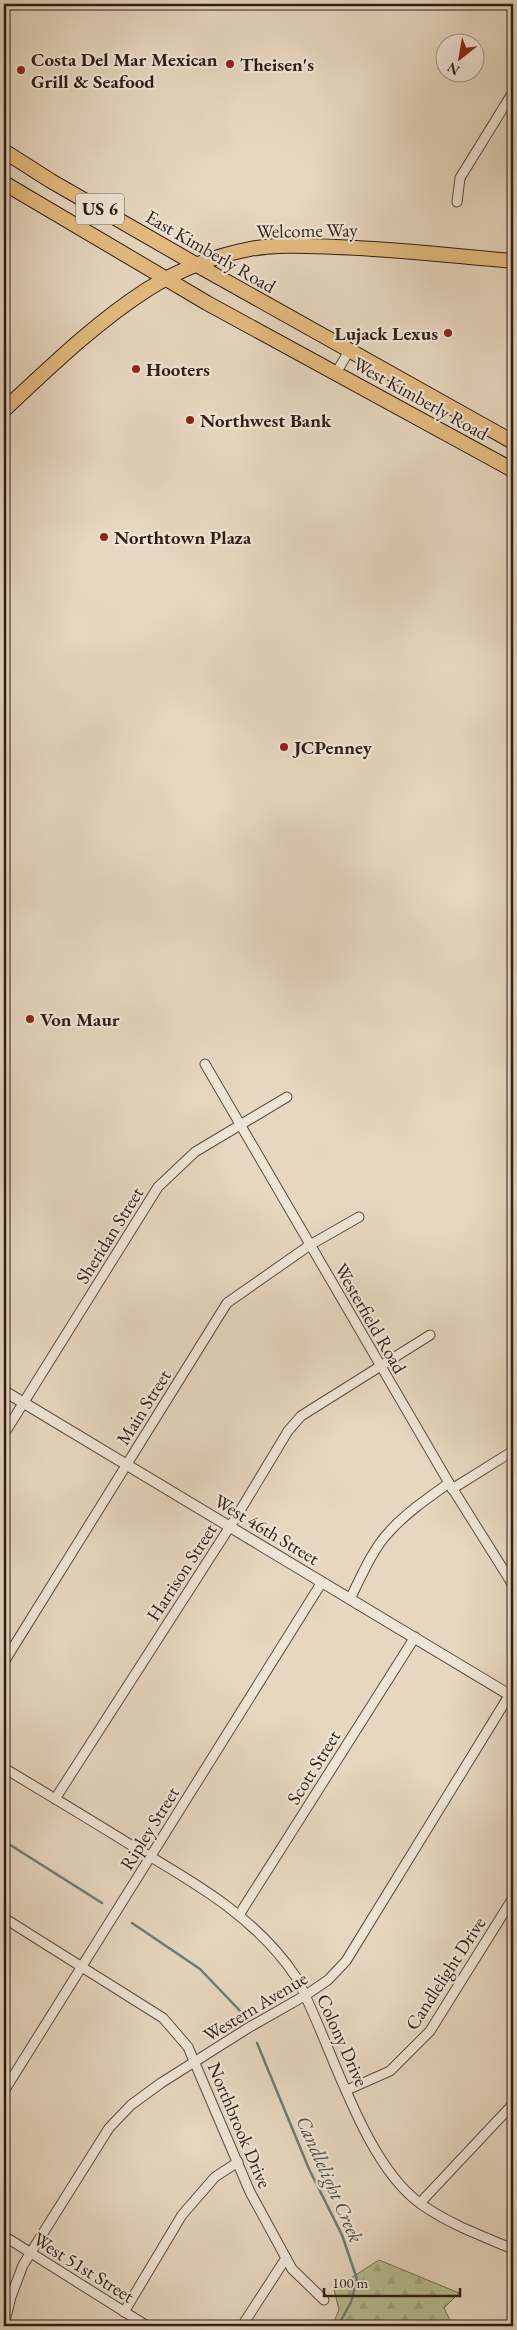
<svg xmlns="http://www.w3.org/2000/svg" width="517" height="2330" font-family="'EB Garamond',serif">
	<defs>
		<pattern id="forest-firs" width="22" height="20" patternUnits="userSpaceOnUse" patternTransform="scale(1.25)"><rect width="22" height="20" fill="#b6be92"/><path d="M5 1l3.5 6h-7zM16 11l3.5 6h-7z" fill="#9da37d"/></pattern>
	</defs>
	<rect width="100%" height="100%" fill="#e7d7c0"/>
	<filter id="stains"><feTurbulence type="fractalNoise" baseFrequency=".004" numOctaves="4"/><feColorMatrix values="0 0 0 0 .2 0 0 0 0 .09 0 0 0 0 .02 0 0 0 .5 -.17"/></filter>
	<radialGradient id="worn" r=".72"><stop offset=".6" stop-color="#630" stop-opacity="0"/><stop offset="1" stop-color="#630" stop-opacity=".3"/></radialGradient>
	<path fill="url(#forest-firs)" stroke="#736e54" d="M379 2260 459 2293 444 2308 453 2326H332L339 2310 334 2289Z"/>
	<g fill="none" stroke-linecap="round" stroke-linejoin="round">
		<g stroke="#6e7b75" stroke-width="2.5">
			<path d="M4 1841 102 1903"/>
			<path d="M132 1923 200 1969 243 2014"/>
			<path d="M257 2043 309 2169 342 2235 357 2279 351 2302 338 2326"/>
		</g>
		<g stroke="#5e4c40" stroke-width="11">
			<g id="minor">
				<path d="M457 202 460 178 513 92"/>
				<path d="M336 373 349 351"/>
				<path d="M205 1064 449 1483 513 1585"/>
				<path d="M4 1434 158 1187 195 1152 287 1097"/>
				<path d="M452 1489 513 1451"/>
				<path d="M350 1599C361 1577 372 1550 389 1532 406 1513 428 1498 449 1483"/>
				<path d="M4 1662 227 1303 310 1245 359 1217"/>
				<path d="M4 1768C47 1794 91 1820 134 1847 195 1883 256 1917 296 1977 331 2042 362 2162 421 2204 449 2224 482 2236 513 2249"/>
				<path d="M55 1799 238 1514 288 1431 301 1416 430 1335"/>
				<path d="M239 1915 415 1637"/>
				<path d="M4 1918 163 2018 188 2047 250 2192 292 2269 324 2300"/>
				<path d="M347 2090 390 2071 430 2031 513 1898"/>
				<path d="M4 2091 322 1582"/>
				<path d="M420 2203 513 2104"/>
				<path d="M4 2236 147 2326"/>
				<path d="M124 2312 182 2215 215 2177 238 2162"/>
				<path d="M4 2325 11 2297 23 2265 109 2128 131 2105 161 2083 248 2028 306 1995 328 1980 346 1961 510 1694"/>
				<path d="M242 2326 286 2258"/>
			</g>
		</g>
		<g stroke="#5e4c40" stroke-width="12">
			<path id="tertiary" d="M4 1391 513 1697"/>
		</g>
		<g stroke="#301d16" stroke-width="16">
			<g id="primary">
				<path d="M4 151 51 181 197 265 513 442"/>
				<path d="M4 183 207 303 513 470"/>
			</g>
		</g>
		<g stroke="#301d16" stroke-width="16">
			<path id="trunk" d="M4 410C49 368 95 323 148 289 179 270 214 256 250 249 278 244 308 246 336 247 395 249 454 256 513 261"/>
		</g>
		<use href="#minor" stroke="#efe5d6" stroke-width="9"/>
		<use href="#tertiary" stroke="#efe5d6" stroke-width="10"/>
		<use href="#primary" stroke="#e4bc80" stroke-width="14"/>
		<use href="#trunk" stroke="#e4bc80" stroke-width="14"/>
	</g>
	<g fill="#8f2418" stroke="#efe5d6" stroke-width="2">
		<circle cx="230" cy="64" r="5"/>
		<circle cx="21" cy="70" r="5"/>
		<circle cx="448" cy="333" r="5"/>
		<circle cx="136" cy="369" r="5"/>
		<circle cx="190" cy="420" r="5"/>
		<circle cx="104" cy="537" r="5"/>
		<circle cx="284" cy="747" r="5"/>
		<circle cx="30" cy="1019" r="5"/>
	</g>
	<g text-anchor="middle" stroke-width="4.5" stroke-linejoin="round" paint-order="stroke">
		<rect fill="#efe5d6" stroke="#695950" stroke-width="1" x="76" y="193.5" width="48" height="31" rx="4"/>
		<g font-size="18" font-weight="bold" fill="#301d16">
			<text x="100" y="215">US 6</text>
		</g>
		<g font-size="19" font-weight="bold" fill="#301d16" stroke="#efe5d6" text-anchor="start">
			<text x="31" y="66">Costa Del Mar Mexican<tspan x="31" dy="22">Grill &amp; Seafood</tspan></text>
			<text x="240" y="71">Theisen's</text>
			<text x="438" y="340" text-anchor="end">Lujack Lexus</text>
			<text x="146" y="376">Hooters</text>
			<text x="200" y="427">Northwest Bank</text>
			<text x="114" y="544">Northtown Plaza</text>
			<text x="294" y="754">JCPenney</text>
			<text x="40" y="1026">Von Maur</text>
		</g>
		<g font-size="19" fill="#301d16" stroke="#efe5d6">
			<text transform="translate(307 230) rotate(-1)" y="7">Welcome Way</text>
			<text transform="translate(211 251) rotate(30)" y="7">East Kimberly Road</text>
			<text transform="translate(421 398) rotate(29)" y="7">West Kimberly Road</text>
			<text transform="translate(109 1235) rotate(-58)" y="7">Sheridan Street</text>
			<text transform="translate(371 1318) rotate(60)" y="7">Westerfield Road</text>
			<text transform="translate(143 1407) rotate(-58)" y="7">Main Street</text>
			<text transform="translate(267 1529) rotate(31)" y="7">West 46th Street</text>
			<text transform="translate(181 1572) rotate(-57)" y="7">Harrison Street</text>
			<text transform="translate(313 1767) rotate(-58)" y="7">Scott Street</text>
			<text transform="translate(149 1828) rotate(-58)" y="7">Ripley Street</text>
			<text transform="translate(445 1973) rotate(-57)" y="7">Candlelight Drive</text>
			<text transform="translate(255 2006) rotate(-31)" y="7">Western Avenue</text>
			<text transform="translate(343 2040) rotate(66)" y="7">Colony Drive</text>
			<text transform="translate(240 2125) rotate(67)" y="7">Northbrook Drive</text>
			<text transform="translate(84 2267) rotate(32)" y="7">West 51st Street</text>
		</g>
		<g font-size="20" font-style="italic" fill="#4f4c46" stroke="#efe5d6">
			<text transform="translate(330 2179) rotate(66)" y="7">Candlelight Creek</text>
		</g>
	</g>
	<rect width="517" height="2330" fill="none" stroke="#e7d7c0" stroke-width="20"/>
	<rect x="5" y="5" width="507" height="2320" fill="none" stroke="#301d16" stroke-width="2.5"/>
	<rect x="10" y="10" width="497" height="2310" fill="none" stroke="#301d16"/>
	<g transform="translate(460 58) rotate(211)"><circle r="24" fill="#efe5d6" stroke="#a39589"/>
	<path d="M0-4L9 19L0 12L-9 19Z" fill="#8f2418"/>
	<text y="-8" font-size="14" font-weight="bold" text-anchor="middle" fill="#301d16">N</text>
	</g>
	<path d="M324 2288v8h136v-8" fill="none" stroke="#301d16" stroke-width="2.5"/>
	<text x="332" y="2288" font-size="15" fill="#301d16" stroke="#efe5d6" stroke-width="4" paint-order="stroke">100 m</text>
	<rect width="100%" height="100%" filter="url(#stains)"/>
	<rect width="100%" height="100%" fill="url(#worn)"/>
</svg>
